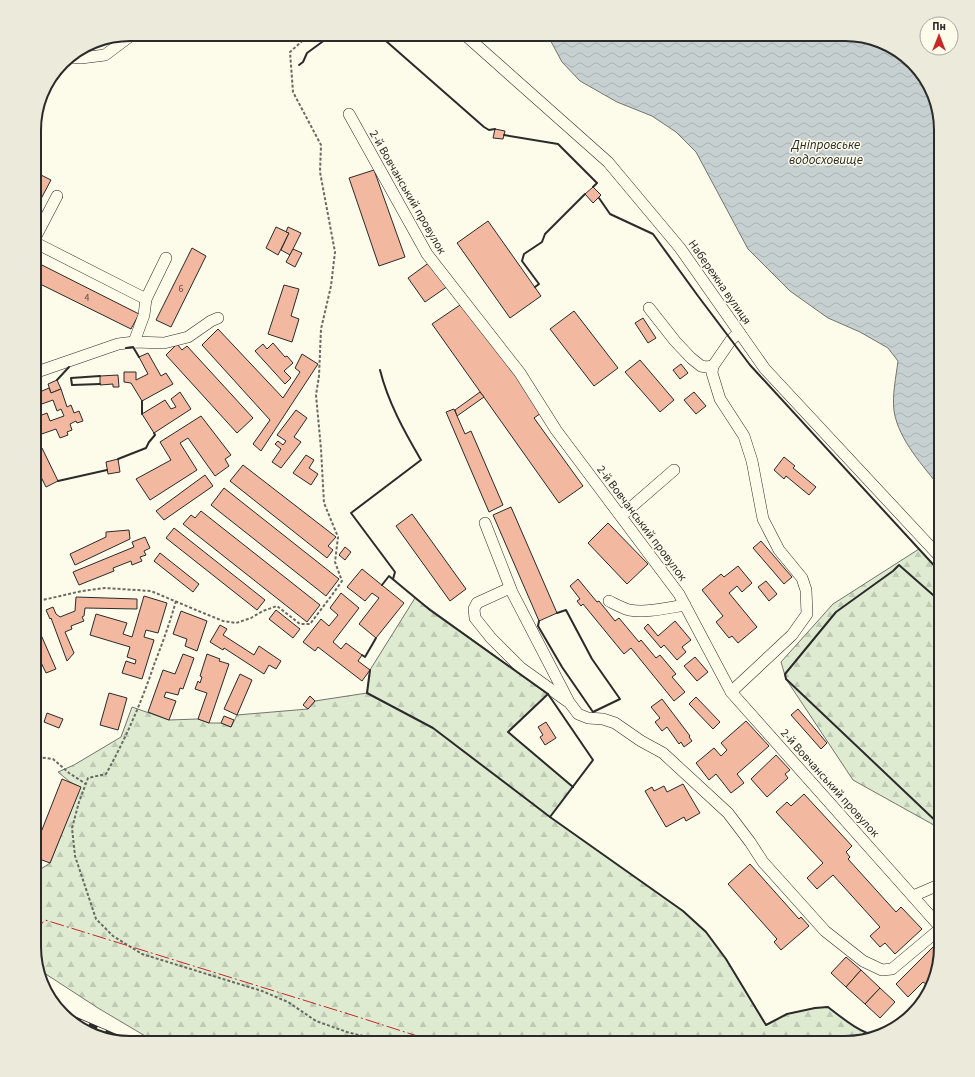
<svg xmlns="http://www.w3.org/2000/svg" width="975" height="1077" font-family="'Source Sans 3',sans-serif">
	<defs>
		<pattern id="forest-firs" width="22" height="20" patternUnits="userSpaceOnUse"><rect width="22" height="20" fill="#deebd1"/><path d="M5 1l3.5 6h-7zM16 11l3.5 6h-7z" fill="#bfcab4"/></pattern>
		<pattern id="water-waves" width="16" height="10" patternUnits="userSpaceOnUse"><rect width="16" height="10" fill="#c7d0d0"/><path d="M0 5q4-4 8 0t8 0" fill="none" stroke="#abb3b3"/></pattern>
	</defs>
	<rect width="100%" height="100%" fill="#fdfbea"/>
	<g fill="url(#forest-firs)" stroke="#74746e">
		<path d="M919 549 941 573V829L853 780 786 679 781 662 833 604Z"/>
		<path d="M415 598 548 694 508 732 573 787 550 817 683 911 706 932 726 959 766 1025 787 1014 815 1008 828 1007C841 1017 861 1034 878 1036L845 1043H157L98 1008 38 969 34 947V903L36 898 34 892V872L38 871 50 863 80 787 70 782 58 772 74 765 121 737 132 707 169 720 198 719 209 723H221L231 727 237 715 308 709 315 701 367 693 370 670Z"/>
		<path d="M930 983 932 985 931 990 904 1023 894 1028 921 997 926 985Z"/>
	</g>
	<path fill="url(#water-waves)" stroke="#74746e" d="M547 34H851L887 44 921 71 936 99 941 130V489C923 465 899 441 894 411 892 395 896 377 898 361L888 348 860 332 828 318 790 291 748 249 696 152 676 132 652 116 617 102 580 81 562 62Z"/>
	<g fill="#f2b8a0" stroke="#2b2b2b">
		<path d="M495 129 505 131 503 139 493 138Z"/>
		<path d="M374 170 405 257 379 266 349 178Z"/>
		<path d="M35 172 51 180 34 212V174Z"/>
		<path d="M593 187 601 195 593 203 585 194Z"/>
		<path d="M488 221 541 296 510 318 457 243Z"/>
		<path d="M276 227 289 233 278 255 266 248Z"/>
		<path d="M288 227 301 233 290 255 281 250 289 233 286 232Z"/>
		<path d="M192 248 206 256 171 327 156 320Z"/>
		<path d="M293 249 302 253 295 267 286 262Z"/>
		<path d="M34 261 139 314 131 329 34 281Z"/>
		<path d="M430 262 448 286 425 302 408 278Z"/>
		<path d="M284 285 299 289 291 316 299 319 292 342 268 334Z"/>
		<path d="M463 303 544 411 534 418 583 486 559 503 432 324Z"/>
		<path d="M574 311 618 368 594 386 550 329Z"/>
		<path d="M643 318 656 338 648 343 635 323Z"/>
		<path d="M218 329 283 398 300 372 295 368 302 354 318 364 261 451 253 444 270 420 202 345Z"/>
		<path d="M273 343 285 357 287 356 293 363 284 371 291 378 285 384 255 351 263 344 267 349Z"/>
		<path d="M177 344 182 350 187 346 253 418 237 433 166 355Z"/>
		<path d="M148 353 161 376 166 373 173 384 142 401 131 383 124 382V372H136V380L148 374 139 357Z"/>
		<path d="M640 360 674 400 660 412 625 372Z"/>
		<path d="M681 364 688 373 680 379 673 370Z"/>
		<path d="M118 375 119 387H113V384L100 385V376Z"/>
		<path d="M57 380 61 389 51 393 48 384Z"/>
		<path d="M49 388 51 393 61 389 67 407 71 405 74 413 79 411 83 421 77 423 76 421 70 424 72 430 67 432 68 435 60 438 56 429 36 436 38 440 34 442V418L47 413 50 421 64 416 61 409 57 411 53 400 39 405 35 394Z"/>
		<path d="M180 392 191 409 154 433 142 414 165 400 171 409 176 407 171 399Z"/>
		<path d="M480 392 484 397 457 416 455 410Z"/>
		<path d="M694 392 706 406 696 414 684 400Z"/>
		<path d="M454 409 465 434 471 431 503 505 489 512 446 412Z"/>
		<path d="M296 410 307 418 294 437 301 442 281 468 272 462 281 449 275 444 278 441 283 445 286 441 277 435Z"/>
		<path d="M201 416 231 455 225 459 229 466 215 476 188 438 180 443 197 470 150 500 136 479 171 460 160 442Z"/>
		<path d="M42 448 58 481 46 487 34 463V452Z"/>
		<path d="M306 455 314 460 309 468 318 474 311 485 293 473Z"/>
		<path d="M784 457 795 466 793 468 816 487 809 495 786 476 784 479 774 470Z"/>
		<path d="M118 459 120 472 108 474 106 462Z"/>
		<path d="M243 465 336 537 328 546 333 550 327 558 230 481Z"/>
		<path d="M205 475 213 486 164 520 156 511Z"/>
		<path d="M34 477 39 489 34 491Z"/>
		<path d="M224 488 339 579 326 596 211 505Z"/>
		<path d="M511 507 557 613 539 621 493 515Z"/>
		<path d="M201 511 320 605 307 622 183 524 191 515 195 518Z"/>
		<path d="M412 514 466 589 450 601 396 526Z"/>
		<path d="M608 523 648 564 627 584 588 543Z"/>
		<path d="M174 528 265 600 257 610 166 538Z"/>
		<path d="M129 530 130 539 75 565 70 554 106 537V532Z"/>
		<path d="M145 537 150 548 144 551 146 555 140 557 142 561 132 565 131 561 113 568 114 571 79 585 73 572 134 547 132 542Z"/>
		<path d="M761 541 792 577 784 584 753 548Z"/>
		<path d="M345 547 351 552 345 560 339 555Z"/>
		<path d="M160 553 199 584 193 592 154 561Z"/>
		<path d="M738 566 752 583 742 592 737 586 729 593 757 627 738 643 732 636 729 638 716 622 723 616 702 590 721 574 724 577Z"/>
		<path d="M362 569 404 603 376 638 359 624 379 598 372 593 365 601 347 587Z"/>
		<path d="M578 579 597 602 599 601 615 621 619 618 639 642 641 640 656 658 660 655 676 674 672 677 685 692 674 701 631 648 624 654 583 604 581 606 577 601 580 599 570 586Z"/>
		<path d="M766 581 777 594 769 601 758 587Z"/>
		<path d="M341 593 359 608 333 642 341 649 346 643 362 655 358 661 370 670 362 681 318 647 315 651 303 642 321 619 329 626 338 615 330 608Z"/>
		<path d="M144 596 167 603 158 633 146 630 144 637 154 640 142 679 122 673 126 661 135 664 136 660 127 657 130 647 90 635 96 614 127 623 123 634 132 637Z"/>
		<path d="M76 597 137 599V609L85 608 84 616 82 617 84 621 71 626 72 629 65 632 74 653 67 661 51 618 50 619 46 610 53 607 56 614 60 617 75 611Z"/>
		<path d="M276 610 300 629 293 638 269 619Z"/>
		<path d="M181 611 207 621 197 651 185 646 187 639 173 634Z"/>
		<path d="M34 619 56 669 46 673 38 656 34 657Z"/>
		<path d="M675 621 691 640 682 647 686 652 677 660 664 645 661 648 644 628 648 624 658 636Z"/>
		<path d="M220 625 227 629 223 635 254 655 259 646 281 661 276 669 269 665 264 674 224 648 223 650 210 642Z"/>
		<path d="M183 654 194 658 183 689 180 688 178 695 166 692 164 697 176 701 169 720 148 712 163 670 175 674Z"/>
		<path d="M207 654 220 659 219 661 229 664 209 723 198 719 207 693 195 689 198 681 200 683 202 677 200 676Z"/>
		<path d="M695 657 708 672 697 681 684 666Z"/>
		<path d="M240 674 252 680 237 715 224 709Z"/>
		<path d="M109 693 127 698 118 730 100 725Z"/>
		<path d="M310 696 315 701 308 709 303 705Z"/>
		<path d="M696 697 720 722 713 729 689 704Z"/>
		<path d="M662 699 690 736 689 737 692 741 684 747 681 742 679 744 667 727 662 731 655 722 660 718 651 707Z"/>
		<path d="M798 709 827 743 821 749 791 715Z"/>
		<path d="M47 713 63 719 59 728 44 722Z"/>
		<path d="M224 716 234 720 231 727 221 723Z"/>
		<path d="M746 721 769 746 737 774 744 783 731 793 716 774 709 780 696 763 714 748 721 756 727 750 721 743Z"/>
		<path d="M546 722 556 738 545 745 540 737 543 735 538 727Z"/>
		<path d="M776 755 790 770 785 774 788 778 767 797 751 779Z"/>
		<path d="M62 779 81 787 50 863 34 857V850Z"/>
		<path d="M683 784 700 813 686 821 684 817 666 827 645 791 652 787 654 791 664 786 667 792Z"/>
		<path d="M804 794 852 846 846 852 850 857 848 859 896 912 901 907 922 929 895 954 885 943 880 947 870 936 880 927 833 875 817 889 807 878 823 863 776 812 787 802 791 806Z"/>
		<path d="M750 864 799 919 801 917 809 926 781 950 774 942 777 939 728 884Z"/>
		<path d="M937 943 941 947 934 975 926 984 923 982 908 997 896 984Z"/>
		<path d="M846 957 861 970 846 987 831 973Z"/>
		<path d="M861 970 880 988 865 1004 846 987Z"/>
		<path d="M880 988 895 1002 880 1018 865 1004Z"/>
	</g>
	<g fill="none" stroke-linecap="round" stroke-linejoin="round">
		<g stroke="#2b2b2b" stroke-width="12">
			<g id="minor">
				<path d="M464 34 608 162 680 248 765 369 941 558"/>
				<path d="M69 57 81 58 105 55 133 34"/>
				<path d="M349 114 427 254 520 373 556 430 679 594 731 692 941 928"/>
				<path d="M34 240 57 196"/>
				<path d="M34 242 146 299 166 258"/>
				<path d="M649 308 675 341 691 358 701 366 706 367 713 366"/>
				<path d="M134 342 144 315 146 299"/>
				<path d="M34 373 118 344 134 342 164 343 188 337 211 321 218 318"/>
				<path d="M621 516 674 470"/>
				<path d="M485 523 512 592 569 702 578 714 588 718 603 719 615 723 641 741 663 753 728 813 750 842 763 862 825 931 863 961 882 970 892 969 941 928"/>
				<path d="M510 588 477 603 474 609 475 618 491 638 521 668 567 701"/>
				<path d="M609 601C615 604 622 608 629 610 647 613 667 608 685 605"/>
				<path d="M731 692 792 635 807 614 806 590 802 578 779 550 763 519 752 461 744 436 720 399 712 373 713 366 731 340 739 332"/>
				<path d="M913 896 941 884"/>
			</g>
		</g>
		<g stroke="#6a6964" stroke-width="2" stroke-dasharray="3 2" stroke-linecap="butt">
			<path d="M176 601C170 622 163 642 155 662 142 701 126 738 106 774L88 778 79 802 72 828 75 856 96 919 113 936 142 954 262 991 288 1002 316 1021 347 1032 383 1041 386 1043"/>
			<path d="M34 602 82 591 105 588 151 591 196 610 223 621 236 623 251 618 263 611 277 606 300 624H310L332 595 342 581 335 562 338 537 324 503 321 449 316 395 319 376 321 329 331 286 335 252 320 172 321 145 293 92 290 52 310 34"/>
			<path d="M34 760 37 757 53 759 69 773 86 784"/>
		</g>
		<use href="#minor" stroke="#fdfbea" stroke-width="11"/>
		<g stroke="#2b2b2b" stroke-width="4.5">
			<g id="rail">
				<path d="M64 1014 132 1043"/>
				<path d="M87 1033H89"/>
			</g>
		</g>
		<use href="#rail" stroke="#fdfbea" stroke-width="3" stroke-dasharray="9" stroke-linecap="butt"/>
		<g stroke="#2b2b2b" stroke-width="2">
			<path d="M378 34 484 127 489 130 495 129"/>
			<path d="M299 65 303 62 307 53 333 34"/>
			<path d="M504 135 558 144 597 183 593 187"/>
			<path d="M599 198 610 214 653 234 698 296 750 365 941 573"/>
			<path d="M535 287 539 284 522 261 524 254 542 242 545 234 585 194"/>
			<path d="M126 348 133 347 139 357"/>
			<path d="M380 370C388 402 404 431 421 460L351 513 395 572 393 579"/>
			<path d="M100 376 71 378 72 385 100 384"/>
			<path d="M57 380 69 367"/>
			<path d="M142 414V401"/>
			<path d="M118 459 146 448 149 442 155 435 154 433"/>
			<path d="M58 481 107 470"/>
			<path d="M382 585 389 576 430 610 548 694 593 760 550 817"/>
			<path d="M941 602 899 565 893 571 836 612 785 674 786 679 941 826"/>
			<path d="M539 621 538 626 562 667 593 712 620 699 592 659 566 610 557 613"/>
			<path d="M362 655 365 657 376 638"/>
			<path d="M370 670 367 693 433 728 550 817 683 911 706 932 726 959 766 1025 787 1014 815 1008 828 1007C841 1017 861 1034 878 1036"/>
			<path d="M548 694 508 732 573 787"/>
			<path d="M34 903 36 898"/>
			<path d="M894 1028 921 997 926 985 930 983 932 985"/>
		</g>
		<path stroke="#c62828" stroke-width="1" stroke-dasharray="14 3 2 3" stroke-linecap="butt" d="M34 932 45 920 355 1016 439 1043"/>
	</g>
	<g text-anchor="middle" stroke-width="3" stroke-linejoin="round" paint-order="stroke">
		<g font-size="10" fill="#5d4e48">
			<text x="181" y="292">6</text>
			<text x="87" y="301">4</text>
		</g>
		<g font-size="12" fill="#2b2b2b" stroke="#fdfbea">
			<text transform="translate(408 192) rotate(60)" y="4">2-й Вовчанський провулок</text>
			<text transform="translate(720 282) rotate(55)" y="4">Набережна вулиця</text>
			<text transform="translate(642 523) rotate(53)" y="4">2-й Вовчанський провулок</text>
			<text transform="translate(830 783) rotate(48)" y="4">2-й Вовчанський провулок</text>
		</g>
		<g font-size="13" font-style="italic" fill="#2b2b2b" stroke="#fdfbea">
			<text x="826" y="149">Дніпровське<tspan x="826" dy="15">водосховище</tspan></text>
		</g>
	</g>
	<path d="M0 0H975V1077H0ZM130 41H845A89 89 0 0 1 934 130V947A89 89 0 0 1 845 1036H130A89 89 0 0 1 41 947V130A89 89 0 0 1 130 41Z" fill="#eceadb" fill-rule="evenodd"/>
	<path fill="none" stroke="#2b2b2b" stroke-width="2" d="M130 41H845A89 89 0 0 1 934 130V947A89 89 0 0 1 845 1036H130A89 89 0 0 1 41 947V130A89 89 0 0 1 130 41Z"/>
	<g transform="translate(939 36)"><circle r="19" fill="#fdfbea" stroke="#a9a89e"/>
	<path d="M0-3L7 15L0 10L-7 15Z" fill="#c62828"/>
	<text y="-6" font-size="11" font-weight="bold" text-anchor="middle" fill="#2b2b2b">Пн</text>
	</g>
</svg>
